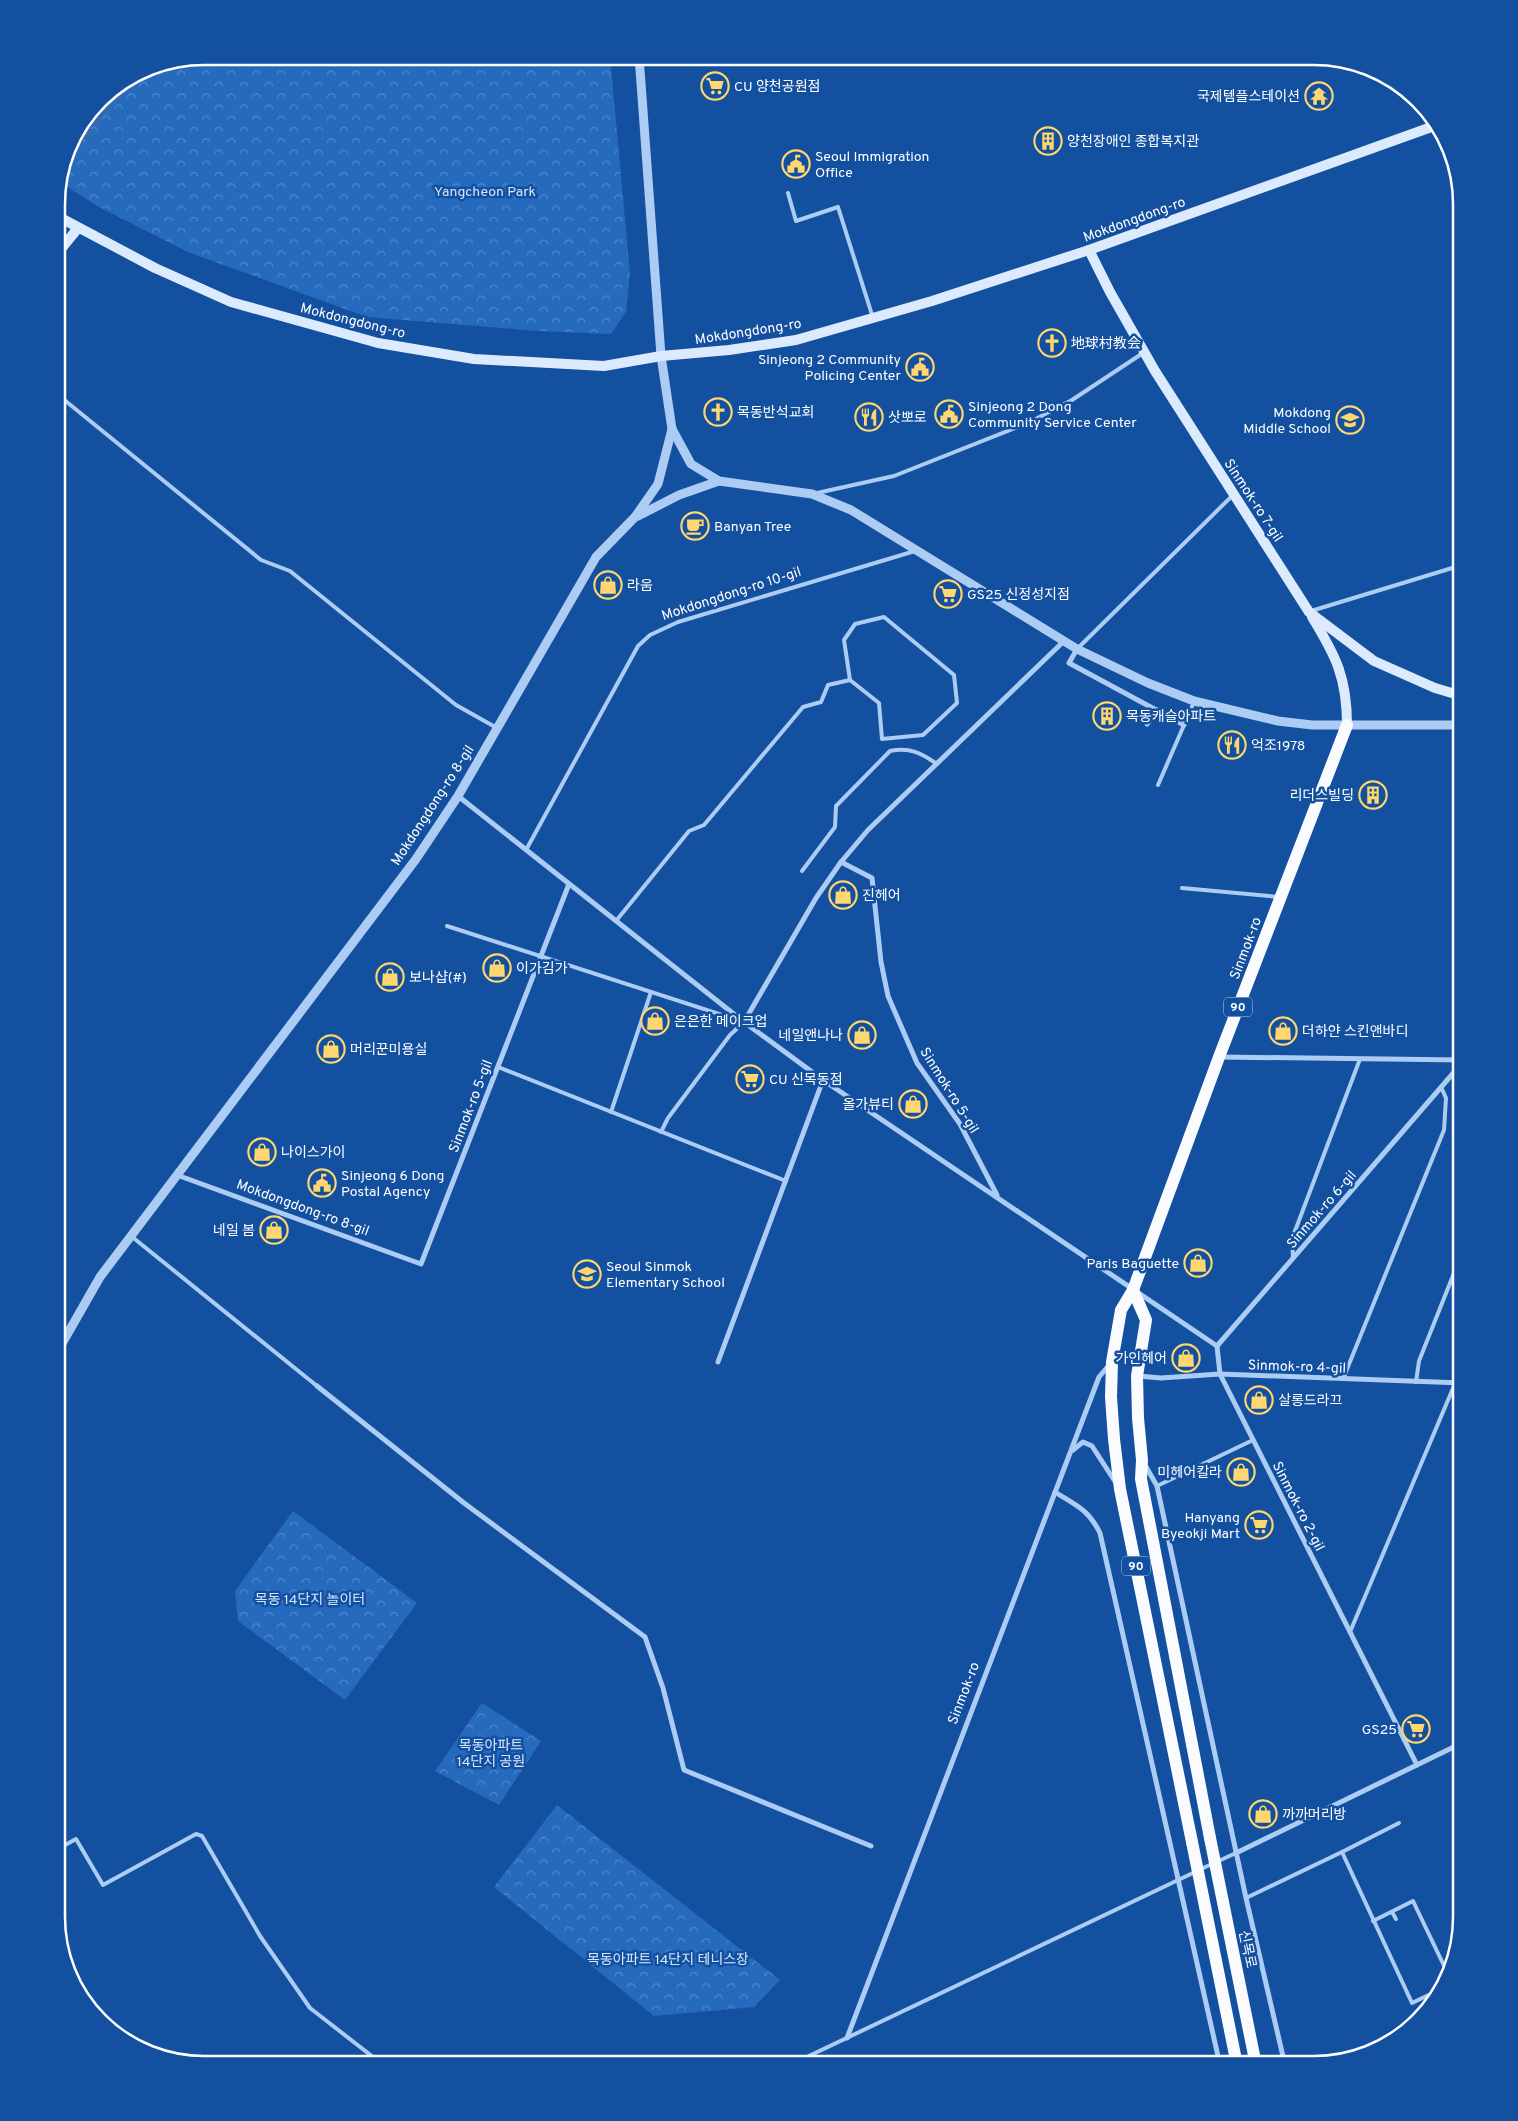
<svg xmlns="http://www.w3.org/2000/svg" width="1518" height="2121" font-family="Overpass,'Noto Sans KR',sans-serif">
	<defs>
		<pattern id="park-crowns" width="20" height="18" patternUnits="userSpaceOnUse" patternTransform="scale(1.25)"><rect width="20" height="18" fill="#266abd"/><path d="M2 6a3 3 0 1 1 6 0M12 15a3 3 0 1 1 6 0" fill="none" stroke="#5188ca"/></pattern>
	</defs>
	<rect width="100%" height="100%" fill="#13509f"/>
	<g fill="url(#park-crowns)">
		<path d="M204 56H610L630 274 626 312 611 334 539 331 367 317 188 252 97 206 60 182 71 139 106 93 148 67Z"/>
		<path d="M293 1511 417 1603 345 1700 238 1621 235 1591Z"/>
		<path d="M482 1703 541 1741 499 1805 435 1771Z"/>
		<path d="M557 1805 780 1980 754 2007 654 2016 494 1887Z"/>
	</g>
	<g fill="none" stroke-linecap="round" stroke-linejoin="round">
		<path stroke="#366aad" stroke-width="10" stroke-dasharray="10 5" stroke-linecap="butt" d="M66 160 128 80"/>
		<g stroke="#acccf4" stroke-width="4">
			<path d="M788 193 796 221 838 207 873 318"/>
			<path d="M57 394 261 560 290 571 456 705 497 728"/>
			<path d="M817 493 894 476 1028 423 1072 400 1143 353"/>
			<path d="M1311 611 1462 565"/>
			<path d="M1077 649 1234 494"/>
			<path d="M1158 785 1194 702"/>
			<path d="M526 850 638 646 650 635 678 622 915 551"/>
			<path d="M802 871 835 827 836 806 890 751C910 747 921 753 937 764"/>
			<path d="M1182 888 1279 897"/>
			<path d="M616 921 689 831 704 825 803 707 821 702 828 685 850 680 844 640 855 624 884 617 954 675 957 703 923 735 882 739 879 703 850 680"/>
			<path d="M447 926 744 1022 730 1035 668 1118 661 1132"/>
			<path d="M498 1067 786 1181"/>
			<path d="M611 1112 651 992"/>
			<path d="M131 1236 317 1386"/>
			<path d="M1293 1258 1292 1239 1360 1059"/>
			<path d="M1343 1379 1444 1130 1446 1098 1441 1087"/>
			<path d="M1416 1382 1419 1361 1462 1253"/>
			<path d="M1157 1486 1253 1440"/>
			<path d="M1350 1632 1462 1367"/>
			<path d="M56 1850 76 1839 103 1885 196 1834 202 1836 260 1936 310 2008 382 2064"/>
			<path d="M1342 1852 1399 1823"/>
			<path d="M1201 1869 1236 1853"/>
			<path d="M1246 1898 1342 1852 1412 2003 1443 1988"/>
			<path d="M1392 1912 1396 1919"/>
			<path d="M1373 1921 1413 1901 1447 1972"/>
			<path d="M790 2065 1195 1872"/>
		</g>
		<g stroke="#acccf4" stroke-width="5">
			<path d="M1077 649 1069 663 1184 725"/>
			<path d="M1147 724 1157 710"/>
			<path d="M458 796 744 1022 823 1080 1217 1346 1220 1374 1417 1765"/>
			<path d="M841 862 872 878 881 962 888 996 917 1063 960 1124 997 1195"/>
			<path d="M744 1022 816 898 841 862 868 830 1064 641"/>
			<path d="M1220 1057 1462 1060"/>
			<path d="M177 1175 421 1264 569 884"/>
			<path d="M1217 1346 1462 1063"/>
			<path d="M718 1362 823 1080"/>
			<path d="M1138 1376 1161 1378 1220 1374 1462 1383"/>
			<path d="M317 1386 464 1503 645 1637 663 1688 684 1770 871 1846"/>
			<path d="M1073 1450 1083 1442 1092 1446 1116 1483"/>
			<path d="M1145 1465 1157 1486 1246 1898 1285 2065"/>
			<path d="M1055 1492C1077 1506 1088 1509 1100 1533L1220 2065"/>
			<path d="M1236 1853 1462 1743"/>
			<path d="M847 2038 1099 1377 1110 1364"/>
		</g>
		<g stroke="#acccf4" stroke-width="9">
			<path d="M639 56 661 356 672 429 691 464 719 481 812 494 851 510 1077 649 1148 683 1194 701 1278 721 1312 725H1462"/>
			<path d="M638 516 679 495 719 481"/>
			<path d="M56 1354 100 1277 416 859 458 796 596 557 635 517 658 484 672 429"/>
		</g>
		<g stroke="#dceafd" stroke-width="10">
			<path d="M57 216 155 268 231 302 378 343 474 359 604 366 661 356 729 350 796 340 932 301 1089 250 1437 125"/>
			<path d="M1089 250 1110 292 1155 371 1309 612 1374 661 1435 688 1462 696"/>
			<path d="M57 254 78 228"/>
			<path d="M1312 617C1336 656 1347 678 1347 725"/>
		</g>
		<g stroke="#f9fbff" stroke-width="12">
			<path d="M1133 1290 1146 1320 1137 1376 1138 1418 1142 1460 1141 1479 1210 1838"/>
			<path d="M1192 1842 1120 1489 1114 1439 1111 1397 1112 1362 1121 1310 1133 1290 1219 1057 1347 725"/>
		</g>
		<g stroke="#f9fbff" stroke-width="12">
			<path d="M1210 1838 1256 2065"/>
			<path d="M1192 1842 1237 2065"/>
		</g>
	</g>
	<defs>
		<g id="supermarket-ring" transform="scale(1.4375)"><circle r="9.5" fill="#13509f" stroke="#ffd66f" stroke-width="1.5"/><path d="M-6-5.5h2.5l.6 2H6L4.5 2H-2.5L-4.4-4H-6ZM-1.5 3.2a1.3 1.3 0 1 0 .1 0ZM3 3.2a1.3 1.3 0 1 0 .1 0Z" fill="#ffd66f"/></g>
		<g id="temple-ring" transform="scale(1.4375)"><circle r="9.5" fill="#13509f" stroke="#ffd66f" stroke-width="1.5"/><path d="M0-6L5-2H3V0L6.5 2.5H4V6H1.5V3h-3V6H-4V2.5H-6.5L-3 0V-2H-5Z" fill="#ffd66f"/></g>
		<g id="building-ring" transform="scale(1.4375)"><circle r="9.5" fill="#13509f" stroke="#ffd66f" stroke-width="1.5"/><path d="M-4-6H4V6H1V3H-1V6H-4ZM-2.5-4.3h1.7v1.8h-1.7ZM.8-4.3h1.7v1.8H.8ZM-2.5-1h1.7V.8h-1.7ZM.8-1h1.7V.8H.8Z" fill="#ffd66f"/></g>
		<g id="civic-ring" transform="scale(1.4375)"><circle r="9.5" fill="#13509f" stroke="#ffd66f" stroke-width="1.5"/><path d="M-.6-6.5H3V-4.5H.6V-3L4-1V1h2V6H-6V1h2V-1L-.6-3ZM-1.2 2.5V6h2.4V2.5Z" fill="#ffd66f"/></g>
		<g id="church-ring" transform="scale(1.4375)"><circle r="9.5" fill="#13509f" stroke="#ffd66f" stroke-width="1.5"/><path d="M-1.2-6h2.4v3.5h3.3v2.4h-3.3V6h-2.4V-.1h-3.3v-2.4h3.3Z" fill="#ffd66f"/></g>
		<g id="restaurant-ring" transform="scale(1.4375)"><circle r="9.5" fill="#13509f" stroke="#ffd66f" stroke-width="1.5"/><path d="M-5-6h1v4h1v-4h1v4h1v-4h1v5L-1.5 .5V6h-2V.5L-5-1ZM5-6V6H3V1.5H1.5Q1.5-4 5-6Z" fill="#ffd66f"/></g>
		<g id="school-ring" transform="scale(1.4375)"><circle r="9.5" fill="#13509f" stroke="#ffd66f" stroke-width="1.5"/><path d="M0-5L7-2L0 1L-7-2ZM-4 1L0 2.5L4 1V4Q0 6-4 4Z" fill="#ffd66f"/></g>
		<g id="cafe-ring" transform="scale(1.4375)"><circle r="9.5" fill="#13509f" stroke="#ffd66f" stroke-width="1.5"/><path d="M-5.5-4.5H6V0H3Q3 3.5 0 3.5H-2.5Q-5.5 3.5-5.5 0ZM3-3.2v2h1.7v-2ZM-6 4.5H4V6H-6Z" fill="#ffd66f"/></g>
		<g id="shop-ring" transform="scale(1.4375)"><circle r="9.5" fill="#13509f" stroke="#ffd66f" stroke-width="1.5"/><path d="M-5-2.5h2.3a2.7 3.5 0 0 1 5.4 0H5L5.5 6h-11ZM-1.5-2.5h3a1.5 2.3 0 0 0-3 0Z" fill="#ffd66f"/></g>
	</defs>
	<g fill-rule="evenodd">
		<use href="#supermarket-ring" x="715" y="86"/>
		<use href="#temple-ring" x="1319" y="96"/>
		<use href="#building-ring" x="1048" y="141"/>
		<use href="#civic-ring" x="796" y="164"/>
		<use href="#church-ring" x="1052" y="343"/>
		<use href="#civic-ring" x="920" y="367"/>
		<use href="#church-ring" x="718" y="412"/>
		<use href="#civic-ring" x="949" y="414"/>
		<use href="#restaurant-ring" x="869" y="417"/>
		<use href="#school-ring" x="1350" y="420"/>
		<use href="#cafe-ring" x="695" y="526"/>
		<use href="#shop-ring" x="608" y="585"/>
		<use href="#supermarket-ring" x="948" y="594"/>
		<use href="#building-ring" x="1107" y="716"/>
		<use href="#restaurant-ring" x="1232" y="745"/>
		<use href="#building-ring" x="1373" y="795"/>
		<use href="#shop-ring" x="843" y="895"/>
		<use href="#shop-ring" x="497" y="968"/>
		<use href="#shop-ring" x="390" y="977"/>
		<use href="#shop-ring" x="655" y="1021"/>
		<use href="#shop-ring" x="1283" y="1031"/>
		<use href="#shop-ring" x="862" y="1035"/>
		<use href="#shop-ring" x="331" y="1049"/>
		<use href="#supermarket-ring" x="750" y="1079"/>
		<use href="#shop-ring" x="913" y="1104"/>
		<use href="#shop-ring" x="262" y="1152"/>
		<use href="#civic-ring" x="322" y="1183"/>
		<use href="#shop-ring" x="274" y="1230"/>
		<use href="#shop-ring" x="1198" y="1263"/>
		<use href="#school-ring" x="587" y="1274"/>
		<use href="#shop-ring" x="1186" y="1358"/>
		<use href="#shop-ring" x="1259" y="1400"/>
		<use href="#shop-ring" x="1241" y="1472"/>
		<use href="#supermarket-ring" x="1259" y="1525"/>
		<use href="#supermarket-ring" x="1416" y="1729"/>
		<use href="#shop-ring" x="1263" y="1814"/>
	</g>
	<g text-anchor="middle" stroke-width="5" stroke-linejoin="round" paint-order="stroke">
		<g fill="#13509f" stroke="#b8cae2" stroke-width="1">
			<rect x="1224" y="997.5" width="28" height="19" rx="4"/>
			<rect x="1122" y="1556.5" width="28" height="19" rx="4"/>
		</g>
		<g font-size="12" font-weight="bold" fill="#fff">
			<text x="1238" y="1011">90</text>
			<text x="1136" y="1570">90</text>
		</g>
		<g font-size="14" fill="#fff" stroke="#13509f" text-anchor="start">
			<text x="734" y="91">CU 양천공원점</text>
			<text x="1300" y="101" text-anchor="end">국제템플스테이션</text>
			<text x="1067" y="146">양천장애인 종합복지관</text>
			<text x="815" y="161">Seoul Immigration<tspan x="815" dy="16">Office</tspan></text>
			<text x="1071" y="348">地球村教会</text>
			<text x="901" y="364" text-anchor="end">Sinjeong 2 Community<tspan x="901" dy="16">Policing Center</tspan></text>
			<text x="968" y="411">Sinjeong 2 Dong<tspan x="968" dy="16">Community Service Center</tspan></text>
			<text x="737" y="417">목동반석교회</text>
			<text x="1331" y="417" text-anchor="end">Mokdong<tspan x="1331" dy="16">Middle School</tspan></text>
			<text x="888" y="422">삿뽀로</text>
			<text x="714" y="531">Banyan Tree</text>
			<text x="627" y="590">라움</text>
			<text x="967" y="599">GS25 신정성지점</text>
			<text x="1126" y="721">목동캐슬아파트</text>
			<text x="1251" y="750">억조1978</text>
			<text x="1354" y="800" text-anchor="end">리더스빌딩</text>
			<text x="862" y="900">진헤어</text>
			<text x="516" y="973">이가김가</text>
			<text x="409" y="982">보나샵(#)</text>
			<text x="674" y="1026">은은한 메이크업</text>
			<text x="1302" y="1036">더하얀 스킨앤바디</text>
			<text x="843" y="1040" text-anchor="end">네일앤나나</text>
			<text x="350" y="1054">머리꾼미용실</text>
			<text x="769" y="1084">CU 신목동점</text>
			<text x="894" y="1109" text-anchor="end">올가뷰티</text>
			<text x="281" y="1157">나이스가이</text>
			<text x="341" y="1180">Sinjeong 6 Dong<tspan x="341" dy="16">Postal Agency</tspan></text>
			<text x="255" y="1235" text-anchor="end">네일 봄</text>
			<text x="1179" y="1268" text-anchor="end">Paris Baguette</text>
			<text x="606" y="1271">Seoul Sinmok<tspan x="606" dy="16">Elementary School</tspan></text>
			<text x="1167" y="1363" text-anchor="end">가인헤어</text>
			<text x="1278" y="1405">살롱드라끄</text>
			<text x="1222" y="1477" text-anchor="end">미헤어칼라</text>
			<text x="1240" y="1522" text-anchor="end">Hanyang<tspan x="1240" dy="16">Byeokji Mart</tspan></text>
			<text x="1397" y="1734" text-anchor="end">GS25</text>
			<text x="1282" y="1819">까까머리방</text>
		</g>
		<g font-size="14" fill="#d4e7fd" stroke="#13509f">
			<text x="485" y="196">Yangcheon Park</text>
			<text x="310" y="1604">목동 14단지 놀이터</text>
			<text x="491" y="1750">목동아파트<tspan x="491" dy="16">14단지 공원</tspan></text>
			<text x="668" y="1964">목동아파트 14단지 테니스장</text>
		</g>
		<g font-size="14" fill="#fff" stroke="#13509f">
			<text transform="translate(1134 219) rotate(-20)" y="5">Mokdongdong-ro</text>
			<text transform="translate(353 320) rotate(14)" y="5">Mokdongdong-ro</text>
			<text transform="translate(748 331) rotate(-9)" y="5">Mokdongdong-ro</text>
			<text transform="translate(1254 500) rotate(57)" y="5">Sinmok-ro 7-gil</text>
			<text transform="translate(731 593) rotate(-18)" y="5">Mokdongdong-ro 10-gil</text>
			<text transform="translate(432 805) rotate(-57)" y="5">Mokdongdong-ro 8-gil</text>
			<text transform="translate(1245 948) rotate(-69)" y="5">Sinmok-ro</text>
			<text transform="translate(950 1090) rotate(58)" y="5">Sinmok-ro 5-gil</text>
			<text transform="translate(470 1106) rotate(-69)" y="5">Sinmok-ro 5-gil</text>
			<text transform="translate(303 1207) rotate(20)" y="5">Mokdongdong-ro 8-gil</text>
			<text transform="translate(1321 1209) rotate(-49)" y="5">Sinmok-ro 6-gil</text>
			<text transform="translate(1297 1366) rotate(2)" y="5">Sinmok-ro 4-gil</text>
			<text transform="translate(1299 1506) rotate(63)" y="5">Sinmok-ro 2-gil</text>
			<text transform="translate(963 1693) rotate(-69)" y="5">Sinmok-ro</text>
			<text transform="translate(1248 1949) rotate(78)" y="5">신목로</text>
		</g>
	</g>
	<path d="M0 0H1518V2121H0ZM204 65H1314A139 139 0 0 1 1453 204V1917A139 139 0 0 1 1314 2056H204A139 139 0 0 1 65 1917V204A139 139 0 0 1 204 65Z" fill="#13509f" fill-rule="evenodd"/>
	<path fill="none" stroke="#fff" stroke-width="2.5" d="M204 65H1314A139 139 0 0 1 1453 204V1917A139 139 0 0 1 1314 2056H204A139 139 0 0 1 65 1917V204A139 139 0 0 1 204 65Z"/>
</svg>
